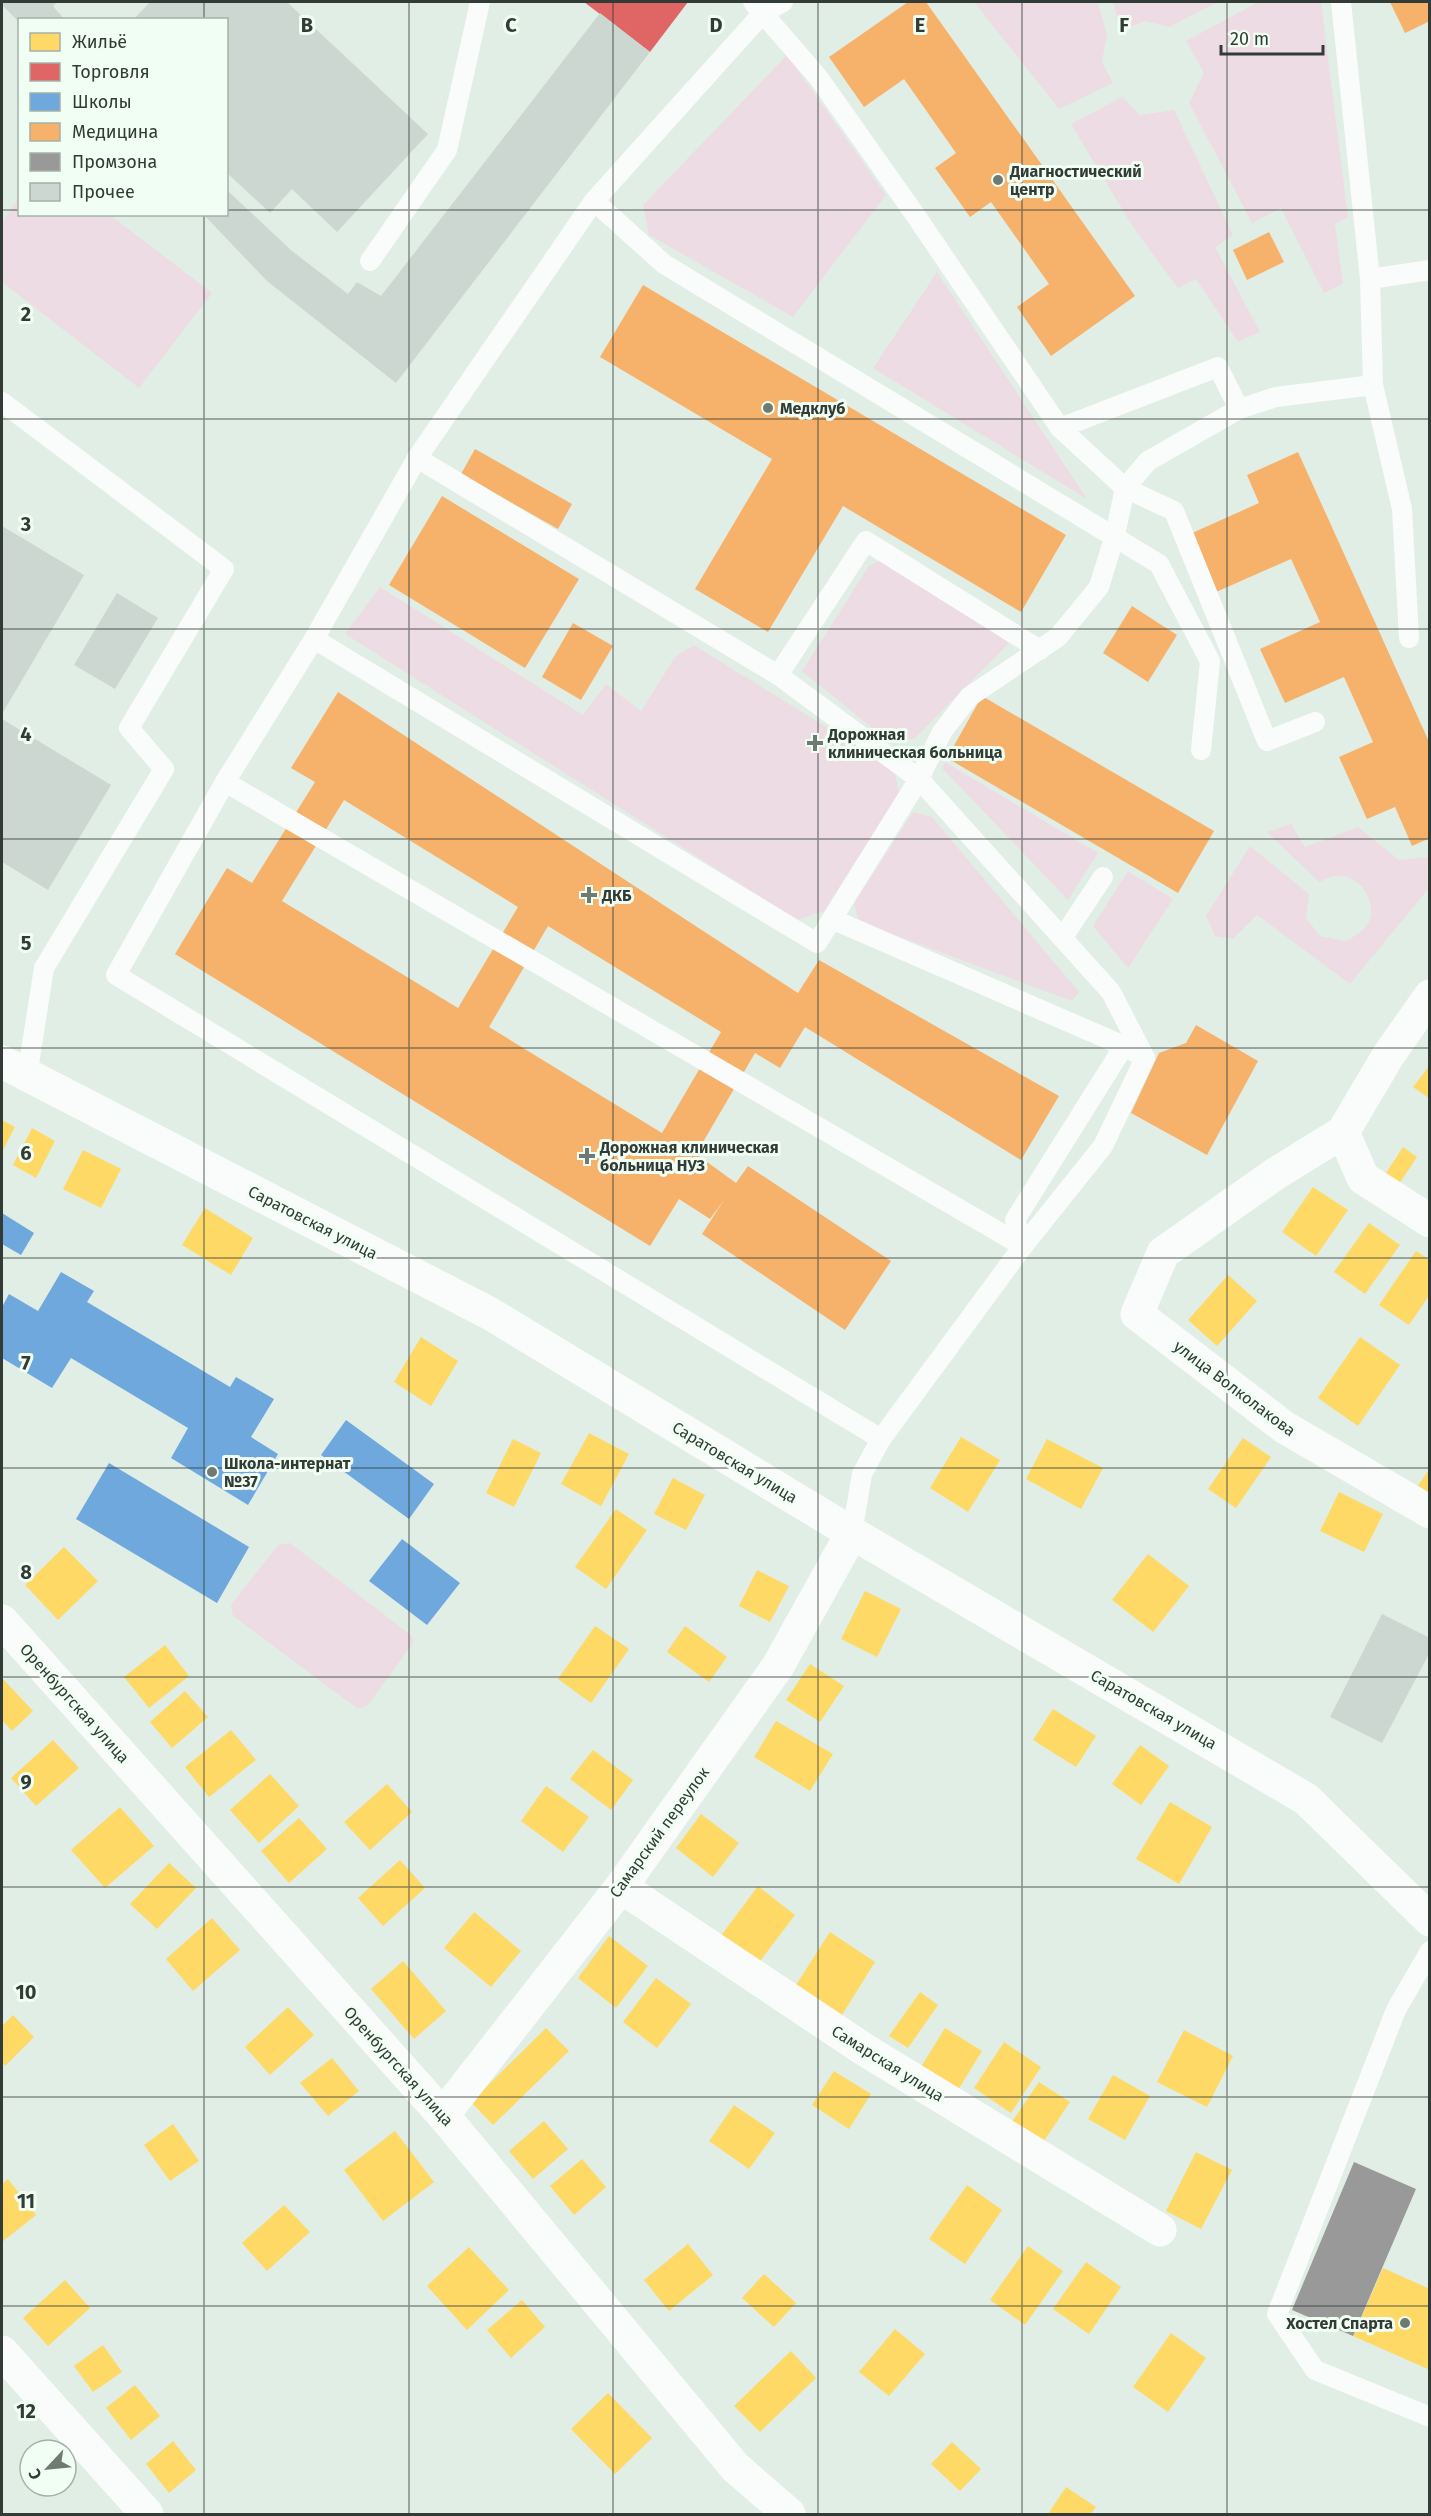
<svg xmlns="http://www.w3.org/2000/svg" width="1431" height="2516" font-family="'Fira Sans',sans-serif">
	<rect width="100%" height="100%" fill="#e1eee5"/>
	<g fill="#eedce4">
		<path d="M974 2H1098L1107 35 1102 62 1113 83 1059 109Z"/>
		<path d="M1113 2H1218L1169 27 1145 21 1121 31Z"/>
		<path d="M1258 2H1321L1348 217 1335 224 1343 284 1324 293 1281 208 1252 223 1189 103 1204 73 1186 41Z"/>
		<path d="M787 55 886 195 793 317 649 235 643 205Z"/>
		<path d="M1122 97 1140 115 1174 110 1233 235 1215 247 1260 332 1238 342 1196 279 1178 288 1133 227 1071 124Z"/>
		<path d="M19 198 20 214 110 215 212 293 139 388 2 282V222Z"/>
		<path d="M937 272 1087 499 873 368Z"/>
		<path d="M884 559 1009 643 914 739 888 741 802 671 869 566Z"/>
		<path d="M380 587 583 715 606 684 641 711 675 657 694 645 894 769 899 793 824 911 797 920 345 634Z"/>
		<path d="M945 762 1098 853 1068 900 942 768Z"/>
		<path d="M913 812 932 817 1079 992 1072 1001 859 922 854 903Z"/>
		<path d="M1291 824 1305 847 1358 827 1399 860 1429 857V888L1350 984 1257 915 1233 939 1215 936 1206 916 1250 846 1309 894 1306 918 1320 936 1346 941C1357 935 1370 927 1371 914 1373 895 1356 874 1337 876 1331 876 1324 880 1319 882L1267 832Z"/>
		<path d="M1128 871 1173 899 1128 968 1093 926Z"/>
		<path d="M290 1543 411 1635 413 1643 368 1705 358 1709 233 1616 231 1605 278 1545Z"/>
	</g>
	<g fill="#ffd966">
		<path d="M1430 1065V1099L1413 1087Z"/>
		<path d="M2 1120 15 1127 2 1152Z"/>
		<path d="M32 1128 55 1141 36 1178 13 1165Z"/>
		<path d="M1403 1147 1417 1157 1391 1196 1377 1187Z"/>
		<path d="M83 1150 121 1169 101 1208 63 1189Z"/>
		<path d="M1313 1187 1348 1210 1316 1256 1282 1232Z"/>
		<path d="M205 1208 253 1238 231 1275 182 1245Z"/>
		<path d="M1369 1223 1400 1245 1365 1294 1334 1272Z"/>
		<path d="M1416 1251 1430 1260V1294L1409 1325 1379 1305Z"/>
		<path d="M1228 1275 1257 1301 1217 1346 1188 1320Z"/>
		<path d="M421 1337 458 1361 431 1406 394 1382Z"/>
		<path d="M1360 1337 1400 1365 1358 1426 1318 1398Z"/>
		<path d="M589 1433 629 1454 601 1506 561 1484Z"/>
		<path d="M961 1437 1000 1460 968 1512 930 1488Z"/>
		<path d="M1243 1438 1271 1457 1236 1508 1208 1489Z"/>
		<path d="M513 1439 541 1453 514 1507 486 1493Z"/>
		<path d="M1047 1439 1103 1468 1081 1509 1026 1479Z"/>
		<path d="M1430 1468V1496L1417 1487Z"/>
		<path d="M673 1478 705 1495 686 1530 654 1514Z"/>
		<path d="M1339 1492 1383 1514 1364 1552 1320 1531Z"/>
		<path d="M616 1509 647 1530 606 1589 575 1567Z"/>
		<path d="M64 1547 98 1581 58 1620 25 1585Z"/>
		<path d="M1148 1554 1189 1586 1153 1632 1112 1600Z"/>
		<path d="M757 1570 789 1586 770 1622 739 1606Z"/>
		<path d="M865 1591 901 1609 877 1657 841 1639Z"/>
		<path d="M595 1626 629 1649 591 1703 558 1679Z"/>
		<path d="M685 1626 727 1657 709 1682 667 1652Z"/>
		<path d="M165 1645 189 1676 149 1708 124 1677Z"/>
		<path d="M810 1664 844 1686 820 1722 786 1700Z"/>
		<path d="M3 1679 33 1711 12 1731 2 1720Z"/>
		<path d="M185 1691 208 1717 172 1748 150 1722Z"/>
		<path d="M1053 1709 1096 1736 1076 1767 1033 1740Z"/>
		<path d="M776 1721 833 1754 810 1791 754 1757Z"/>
		<path d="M231 1730 256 1760 209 1797 185 1767Z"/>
		<path d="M53 1740 79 1768 36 1806 11 1778Z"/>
		<path d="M1140 1745 1169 1766 1141 1805 1112 1784Z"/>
		<path d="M593 1750 633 1780 611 1810 570 1779Z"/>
		<path d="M270 1774 299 1806 259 1843 230 1810Z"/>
		<path d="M387 1784 412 1812 370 1850 344 1822Z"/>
		<path d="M546 1786 589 1817 563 1852 521 1821Z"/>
		<path d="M1170 1802 1212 1827 1179 1884 1136 1859Z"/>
		<path d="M120 1807 154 1846 105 1888 71 1850Z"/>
		<path d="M701 1814 739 1843 713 1877 676 1848Z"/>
		<path d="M299 1818 327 1849 289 1883 261 1851Z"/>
		<path d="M400 1860 425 1888 383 1926 358 1898Z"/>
		<path d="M169 1863 196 1888 157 1929 130 1904Z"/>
		<path d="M758 1886 795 1915 757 1965 720 1937Z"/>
		<path d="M474 1912 521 1951 491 1987 444 1948Z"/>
		<path d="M212 1918 240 1950 193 1991 166 1959Z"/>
		<path d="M830 1932 875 1962 842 2015 796 1985Z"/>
		<path d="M609 1936 648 1966 616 2008 578 1978Z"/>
		<path d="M403 1961 446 2011 414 2039 371 1989Z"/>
		<path d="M656 1978 691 2004 657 2048 623 2022Z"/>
		<path d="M920 1992 938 2005 908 2048 889 2036Z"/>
		<path d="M288 2007 314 2035 270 2075 245 2047Z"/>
		<path d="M13 2015 34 2037 5 2066 2 2062V2026Z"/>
		<path d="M546 2028 569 2051 493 2125 471 2102Z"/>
		<path d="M945 2028 982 2051 958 2090 921 2067Z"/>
		<path d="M1184 2030 1233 2056 1207 2107 1157 2082Z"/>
		<path d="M1004 2042 1041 2067 1011 2113 974 2088Z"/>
		<path d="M332 2058 359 2091 328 2116 300 2083Z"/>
		<path d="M834 2071 871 2094 849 2129 812 2105Z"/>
		<path d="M1113 2075 1150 2096 1125 2140 1088 2119Z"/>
		<path d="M1039 2082 1070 2102 1040 2147 1009 2126Z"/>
		<path d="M734 2105 775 2133 749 2169 709 2141Z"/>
		<path d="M544 2121 568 2149 533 2179 509 2151Z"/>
		<path d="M173 2124 199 2161 170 2181 144 2145Z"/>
		<path d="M395 2131 434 2182 383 2221 344 2170Z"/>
		<path d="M1196 2152 1232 2170 1201 2229 1166 2211Z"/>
		<path d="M582 2159 606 2187 574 2215 550 2186Z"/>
		<path d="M8 2179 36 2215 2 2242V2184Z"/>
		<path d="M967 2185 1002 2210 965 2264 929 2239Z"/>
		<path d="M284 2205 310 2232 267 2271 242 2243Z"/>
		<path d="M688 2244 713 2275 669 2311 644 2280Z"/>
		<path d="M1028 2246 1063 2271 1025 2325 990 2300Z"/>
		<path d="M469 2247 509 2290 467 2330 427 2286Z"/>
		<path d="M1086 2262 1121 2287 1089 2334 1053 2309Z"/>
		<path d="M1383 2268 1430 2289V2370L1353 2336Z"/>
		<path d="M764 2274 796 2303 774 2327 742 2298Z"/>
		<path d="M65 2280 90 2308 48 2346 23 2318Z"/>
		<path d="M522 2300 545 2327 511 2358 487 2330Z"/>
		<path d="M895 2329 925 2354 889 2396 859 2372Z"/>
		<path d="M1171 2333 1206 2358 1168 2412 1133 2387Z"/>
		<path d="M103 2345 122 2372 93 2392 74 2366Z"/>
		<path d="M791 2351 816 2378 760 2432 734 2406Z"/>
		<path d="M135 2385 160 2416 131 2440 106 2408Z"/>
		<path d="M608 2393 652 2438 615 2474 571 2429Z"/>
		<path d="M173 2441 196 2470 169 2493 146 2464Z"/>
		<path d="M952 2442 981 2469 960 2491 931 2464Z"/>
		<path d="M1066 2487 1096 2507 1091 2514H1048Z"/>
	</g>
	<path fill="#e06666" d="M584 2H688L650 52Z"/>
	<g fill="#6fa8dc">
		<path d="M2 1213 34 1233 21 1255 2 1244Z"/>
		<path d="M61 1272 94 1291 87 1302 230 1387 236 1377 274 1399 251 1437 278 1454 248 1505 171 1458 188 1428 71 1358 52 1388 2 1358V1307L9 1294 38 1311Z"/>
		<path d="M346 1420 434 1484 409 1519 321 1455Z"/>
		<path d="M109 1463 249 1547 217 1603 76 1519Z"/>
		<path d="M402 1539 460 1583 427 1625 369 1581Z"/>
	</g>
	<g fill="#f6b26b" fill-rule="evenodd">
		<path d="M908 2H926L1135 296 1051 356 1017 307 1049 284 991 202 970 217 953 193 935 168 956 153 904 79 864 107 829 57Z"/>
		<path d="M1390 2H1430V21L1405 33Z"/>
		<path d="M1269 232 1284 262 1247 280 1233 250Z"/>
		<path d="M643 285 1066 535 1021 612 843 506 768 632 695 589 772 459 600 357Z"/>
		<path d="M475 449 572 504 558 529 461 474Z"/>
		<path d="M1298 452 1430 744V838L1412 846 1395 807 1367 819 1339 757 1373 742 1344 677 1285 703 1260 649 1320 622 1291 559 1216 592 1190 534 1259 503 1247 475Z"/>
		<path d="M442 496 579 579 525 668 389 585Z"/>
		<path d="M1132 606 1177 635 1148 682 1103 653Z"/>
		<path d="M573 623 613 646 581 700 542 677Z"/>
		<path d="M338 692 798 993 819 960 1059 1096 1021 1160 805 1027 780 1068 755 1053 696 1154 736 1183 748 1166 891 1261 845 1330 702 1234 724 1200 710 1219 679 1199 650 1246 175 954 227 868 252 883 315 782 291 768ZM344 800 518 907 458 1008 282 901ZM548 926 721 1032 662 1133 489 1027Z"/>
		<path d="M982 696 1214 831 1178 893 947 758Z"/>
		<path d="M1196 1025 1258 1061 1207 1155 1131 1113 1159 1053 1186 1043Z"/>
	</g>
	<path fill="#999" d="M1354 2162 1416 2189 1353 2336 1292 2310Z"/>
	<g fill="#cdd7d1">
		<path d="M2 2H57L53 6 65 20H20V23L2 5Z"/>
		<path d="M150 2H287L428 134 337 232 292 189 270 213 226 172V20H133Z"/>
		<path d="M600 13 650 52 396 383 267 281 203 214H226V189L292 251 348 294 357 282 381 296Z"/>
		<path d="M2 526 84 575 2 714Z"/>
		<path d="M117 593 158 618 115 689 74 665Z"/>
		<path d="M2 719 111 785 48 890 2 862Z"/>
		<path d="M1382 1614 1430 1638V1652L1382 1743 1330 1717Z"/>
	</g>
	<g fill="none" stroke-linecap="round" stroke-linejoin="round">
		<g stroke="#fafcfb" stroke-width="20">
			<path d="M753 2 818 77 916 216 1060 428 1125 488 1174 511 1267 741 1315 722"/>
			<path d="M783 2 763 13 594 201 417 458 778 675 919 779 1111 992 1145 1058 1103 1146 1023 1246 881 1439 862 1474 852 1533"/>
			<path d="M1341 2 1370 279 1373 385 1402 509 1409 638"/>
			<path d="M594 201 664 264 1159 564 1210 661 1201 750"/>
			<path d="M370 261 447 150 480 2"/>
			<path d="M1370 279 1430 270"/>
			<path d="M2 402 224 569 129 728 164 769 44 968 27 1076"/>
			<path d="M1060 428 1218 367 1239 409"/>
			<path d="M417 458 314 639 225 782 116 975 881 1439"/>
			<path d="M314 639 817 943 919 779 942 732 969 697 1058 637 1099 587 1115 535 1125 488 1148 461 1239 409 1276 397 1373 385"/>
			<path d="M778 675 866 541 1040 650"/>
			<path d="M225 782 1023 1246"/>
			<path d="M834 920 1124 1046 1145 1058"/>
			<path d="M1063 937 1103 877"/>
			<path d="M1023 1246 1015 1220 1124 1046"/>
			<path d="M1430 1951 1396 2010 1277 2314 1315 2370 1430 2417"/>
		</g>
		<g stroke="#fafcfb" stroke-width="33">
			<path d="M1430 996 1388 1056 1343 1132 1275 1174 1163 1253 1137 1314 1284 1427 1430 1512"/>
			<path d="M2 1062 489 1313 852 1533 1306 1799 1430 1920"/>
			<path d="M1343 1132 1363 1178 1430 1221"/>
			<path d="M2 1621 443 2115 735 2467 789 2514"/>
			<path d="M621 1887 865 2050 1160 2230"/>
			<path d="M443 2115 621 1887 778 1666 852 1533"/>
			<path d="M2 2352 147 2514"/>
		</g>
	</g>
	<path fill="none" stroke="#323b35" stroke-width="1.5" stroke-opacity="0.55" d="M204 2V20M409 2V2514M613 2V2514M818 2V2514M1022 2V2514M1227 2V2514M2 210H20M226 210H1430M204 214V2514M2 419H1430M2 629H1430M2 839H1430M2 1048H1430M2 1258H1430M2 1468H1430M2 1677H1430M2 1887H1430M2 2097H1430M2 2306H1430"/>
	<g fill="#6f7a73" stroke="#f0fef4" stroke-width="2">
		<circle cx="998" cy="180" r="6"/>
		<circle cx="768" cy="408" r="6"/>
		<path d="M812 734h6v6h6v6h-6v6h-6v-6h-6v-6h6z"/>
		<path d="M586 886h6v6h6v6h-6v6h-6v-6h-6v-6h6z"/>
		<path d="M584 1147h6v6h6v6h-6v6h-6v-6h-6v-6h6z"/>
		<circle cx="212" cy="1472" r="6"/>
		<circle cx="1405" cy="2323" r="6"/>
	</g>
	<g text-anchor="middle" stroke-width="6" stroke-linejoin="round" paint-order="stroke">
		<g font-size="16" font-weight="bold" fill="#323b35" stroke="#f0fef4" text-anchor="start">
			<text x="1010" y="177">Диагностический<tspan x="1010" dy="18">центр</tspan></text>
			<text x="780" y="414">Медклуб</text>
			<text x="828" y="740">Дорожная<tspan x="828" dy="18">клиническая больница</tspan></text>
			<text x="602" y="901">ДКБ</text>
			<text x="600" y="1153">Дорожная клиническая<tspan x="600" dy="18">больница НУЗ</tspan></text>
			<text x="224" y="1469">Школа-интернат<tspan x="224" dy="18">№37</tspan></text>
			<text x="1393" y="2329" text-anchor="end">Хостел Спарта</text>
		</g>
		<g font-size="16" fill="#323b35" stroke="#f0fef4">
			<text transform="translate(313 1222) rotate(27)" y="6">Саратовская улица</text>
			<text transform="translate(1235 1388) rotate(37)" y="6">улица Волколакова</text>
			<text transform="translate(735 1462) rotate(31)" y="6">Саратовская улица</text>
			<text transform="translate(75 1703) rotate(48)" y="6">Оренбургская улица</text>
			<text transform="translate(1154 1709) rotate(30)" y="6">Саратовская улица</text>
			<text transform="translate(659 1832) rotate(-54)" y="6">Самарский переулок</text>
			<text transform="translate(888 2063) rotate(32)" y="6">Самарская улица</text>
			<text transform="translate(399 2066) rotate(48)" y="6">Оренбургская улица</text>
		</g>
	</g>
	<g font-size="20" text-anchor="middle" font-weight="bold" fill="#323b35" stroke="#f0fef4" stroke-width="6" stroke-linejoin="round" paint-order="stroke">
		<text x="307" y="32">B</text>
		<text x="511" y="32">C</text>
		<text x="716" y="32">D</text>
		<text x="920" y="32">E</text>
		<text x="1124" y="32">F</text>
		<text x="26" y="321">2</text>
		<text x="26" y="531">3</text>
		<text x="26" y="741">4</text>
		<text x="26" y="950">5</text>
		<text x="26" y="1160">6</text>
		<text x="26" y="1370">7</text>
		<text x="26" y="1579">8</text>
		<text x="26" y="1789">9</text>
		<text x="26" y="1999">10</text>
		<text x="26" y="2208">11</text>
		<text x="26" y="2418">12</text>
	</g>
	<rect width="1431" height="2516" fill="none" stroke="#323b35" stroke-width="6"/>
	<rect x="18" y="18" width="210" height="198" fill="#f0fef4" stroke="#a4b0a8" stroke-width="1.5"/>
	<rect x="30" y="33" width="30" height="18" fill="#ffd966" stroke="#a4b0a8" stroke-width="1.5"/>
	<text x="72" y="48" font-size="18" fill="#323b35">Жильё</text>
	<rect x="30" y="63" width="30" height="18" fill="#e06666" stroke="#a4b0a8" stroke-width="1.5"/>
	<text x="72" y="78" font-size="18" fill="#323b35">Торговля</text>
	<rect x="30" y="93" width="30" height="18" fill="#6fa8dc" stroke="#a4b0a8" stroke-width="1.5"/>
	<text x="72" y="108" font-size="18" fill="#323b35">Школы</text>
	<rect x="30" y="123" width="30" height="18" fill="#f6b26b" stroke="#a4b0a8" stroke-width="1.5"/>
	<text x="72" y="138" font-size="18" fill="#323b35">Медицина</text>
	<rect x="30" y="153" width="30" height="18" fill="#999999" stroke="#a4b0a8" stroke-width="1.5"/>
	<text x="72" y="168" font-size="18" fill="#323b35">Промзона</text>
	<rect x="30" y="183" width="30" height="18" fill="#cdd7d1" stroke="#a4b0a8" stroke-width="1.5"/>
	<text x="72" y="198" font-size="18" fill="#323b35">Прочее</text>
	<g transform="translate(48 2468) rotate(244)"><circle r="28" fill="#f0fef4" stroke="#a4b0a8" stroke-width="1.5"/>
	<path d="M0-4.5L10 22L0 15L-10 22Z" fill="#6f7a73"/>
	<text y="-9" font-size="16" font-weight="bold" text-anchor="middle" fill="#323b35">С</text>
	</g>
	<path d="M1221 45v9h102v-9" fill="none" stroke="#323b35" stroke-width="3"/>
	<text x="1230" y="45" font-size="18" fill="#323b35" stroke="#f0fef4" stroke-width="4.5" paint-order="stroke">20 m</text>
</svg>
